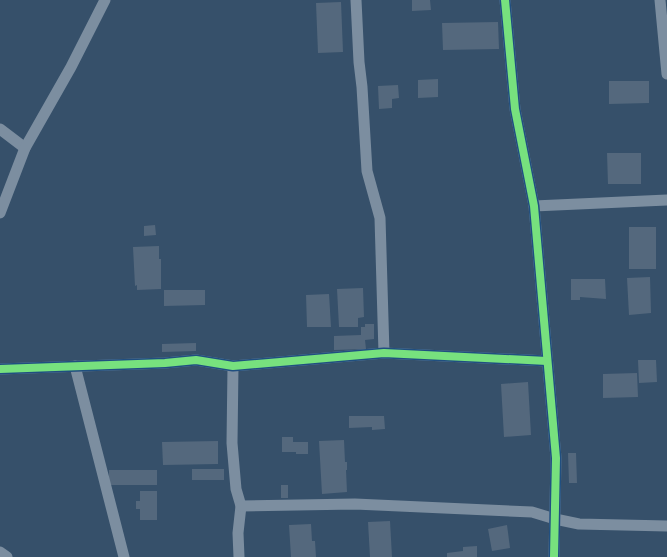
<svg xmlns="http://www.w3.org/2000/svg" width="667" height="557" font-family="Raleway,sans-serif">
	<rect width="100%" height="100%" fill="#36506a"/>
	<g fill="#54687d">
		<path d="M412 0H430L431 10 412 11Z"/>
		<path d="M341 2 343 52 318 53 316 3Z"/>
		<path d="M498 22 499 49 443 50 442 23Z"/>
		<path d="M438 79V97L418 98V80Z"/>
		<path d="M609 81H649V103L609 104Z"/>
		<path d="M398 85 399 98 392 99V108L379 109 378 86Z"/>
		<path d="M607 153H641V184H608Z"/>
		<path d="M155 225 156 235 144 236V226Z"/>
		<rect x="629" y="227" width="27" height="42"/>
		<path d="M159 246V259H161V289L137 290V285L135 286 133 247Z"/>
		<path d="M650 277 651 313 629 315 627 278Z"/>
		<path d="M571 279H605L606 299 580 297V300H571Z"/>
		<path d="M363 288 364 317 358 318V327H339L337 289Z"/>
		<path d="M164 290H205V305L164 306Z"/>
		<path d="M329 294 331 327H307L306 295Z"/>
		<path d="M365 324H374V339L365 340 366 349 334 350V336L361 335V327H365Z"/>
		<path d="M196 343V351L162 352V344Z"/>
		<path d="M638 360H656L657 382 639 383Z"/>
		<path d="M637 373 638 397 603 398V374Z"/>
		<path d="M528 382 531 435 504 437 501 384Z"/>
		<path d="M349 416H384L385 429 372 430V427L349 428Z"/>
		<path d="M282 437H293V442H308V454H296V452H282Z"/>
		<path d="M344 440 345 462H347V470H346L347 492 322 494 319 441Z"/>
		<path d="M218 441V464L163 465 162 442Z"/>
		<path d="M568 453H576L577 483H569Z"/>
		<rect x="192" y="469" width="32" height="11"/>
		<rect x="109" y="470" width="48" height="15"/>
		<rect x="281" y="485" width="7" height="13"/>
		<path d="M140 491H157V520H140V509H136V501H140Z"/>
		<path d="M390 521 392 557H370L368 522Z"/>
		<path d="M311 524 312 541H315L316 557H291L289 525Z"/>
		<path d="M507 525 510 548 492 551 488 529Z"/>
		<path d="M477 546V557H447V553L463 551V547Z"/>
	</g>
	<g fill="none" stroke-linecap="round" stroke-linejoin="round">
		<g stroke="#7c8ea0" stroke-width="11">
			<path d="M356 0 359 62 362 87 367 171 380 218 384 353"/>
			<path d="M505 0 515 109 534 206 556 458 554 557"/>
			<path d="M660 0 667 74"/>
			<path d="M0 129 25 148"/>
			<path d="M534 206 667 200"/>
			<path d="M0 213 25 148 71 67 105 0"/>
			<path d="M75 366 124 557"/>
			<path d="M233 366 232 443 236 489 241 506 238 533 239 557"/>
			<path d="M0 369 165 363 196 360 233 366 384 353 547 361"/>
			<path d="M241 506 355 504 532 512 555 519 579 524 667 526"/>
			<path d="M0 552 7 557"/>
		</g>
		<g stroke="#204f80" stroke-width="11">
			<g id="cycleway">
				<path d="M505 0 515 109 534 206 556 458 554 557"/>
				<path d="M0 369 165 363 196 360 233 366 384 353 547 361"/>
			</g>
		</g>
		<use href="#cycleway" stroke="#77e17e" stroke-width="8"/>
	</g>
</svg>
